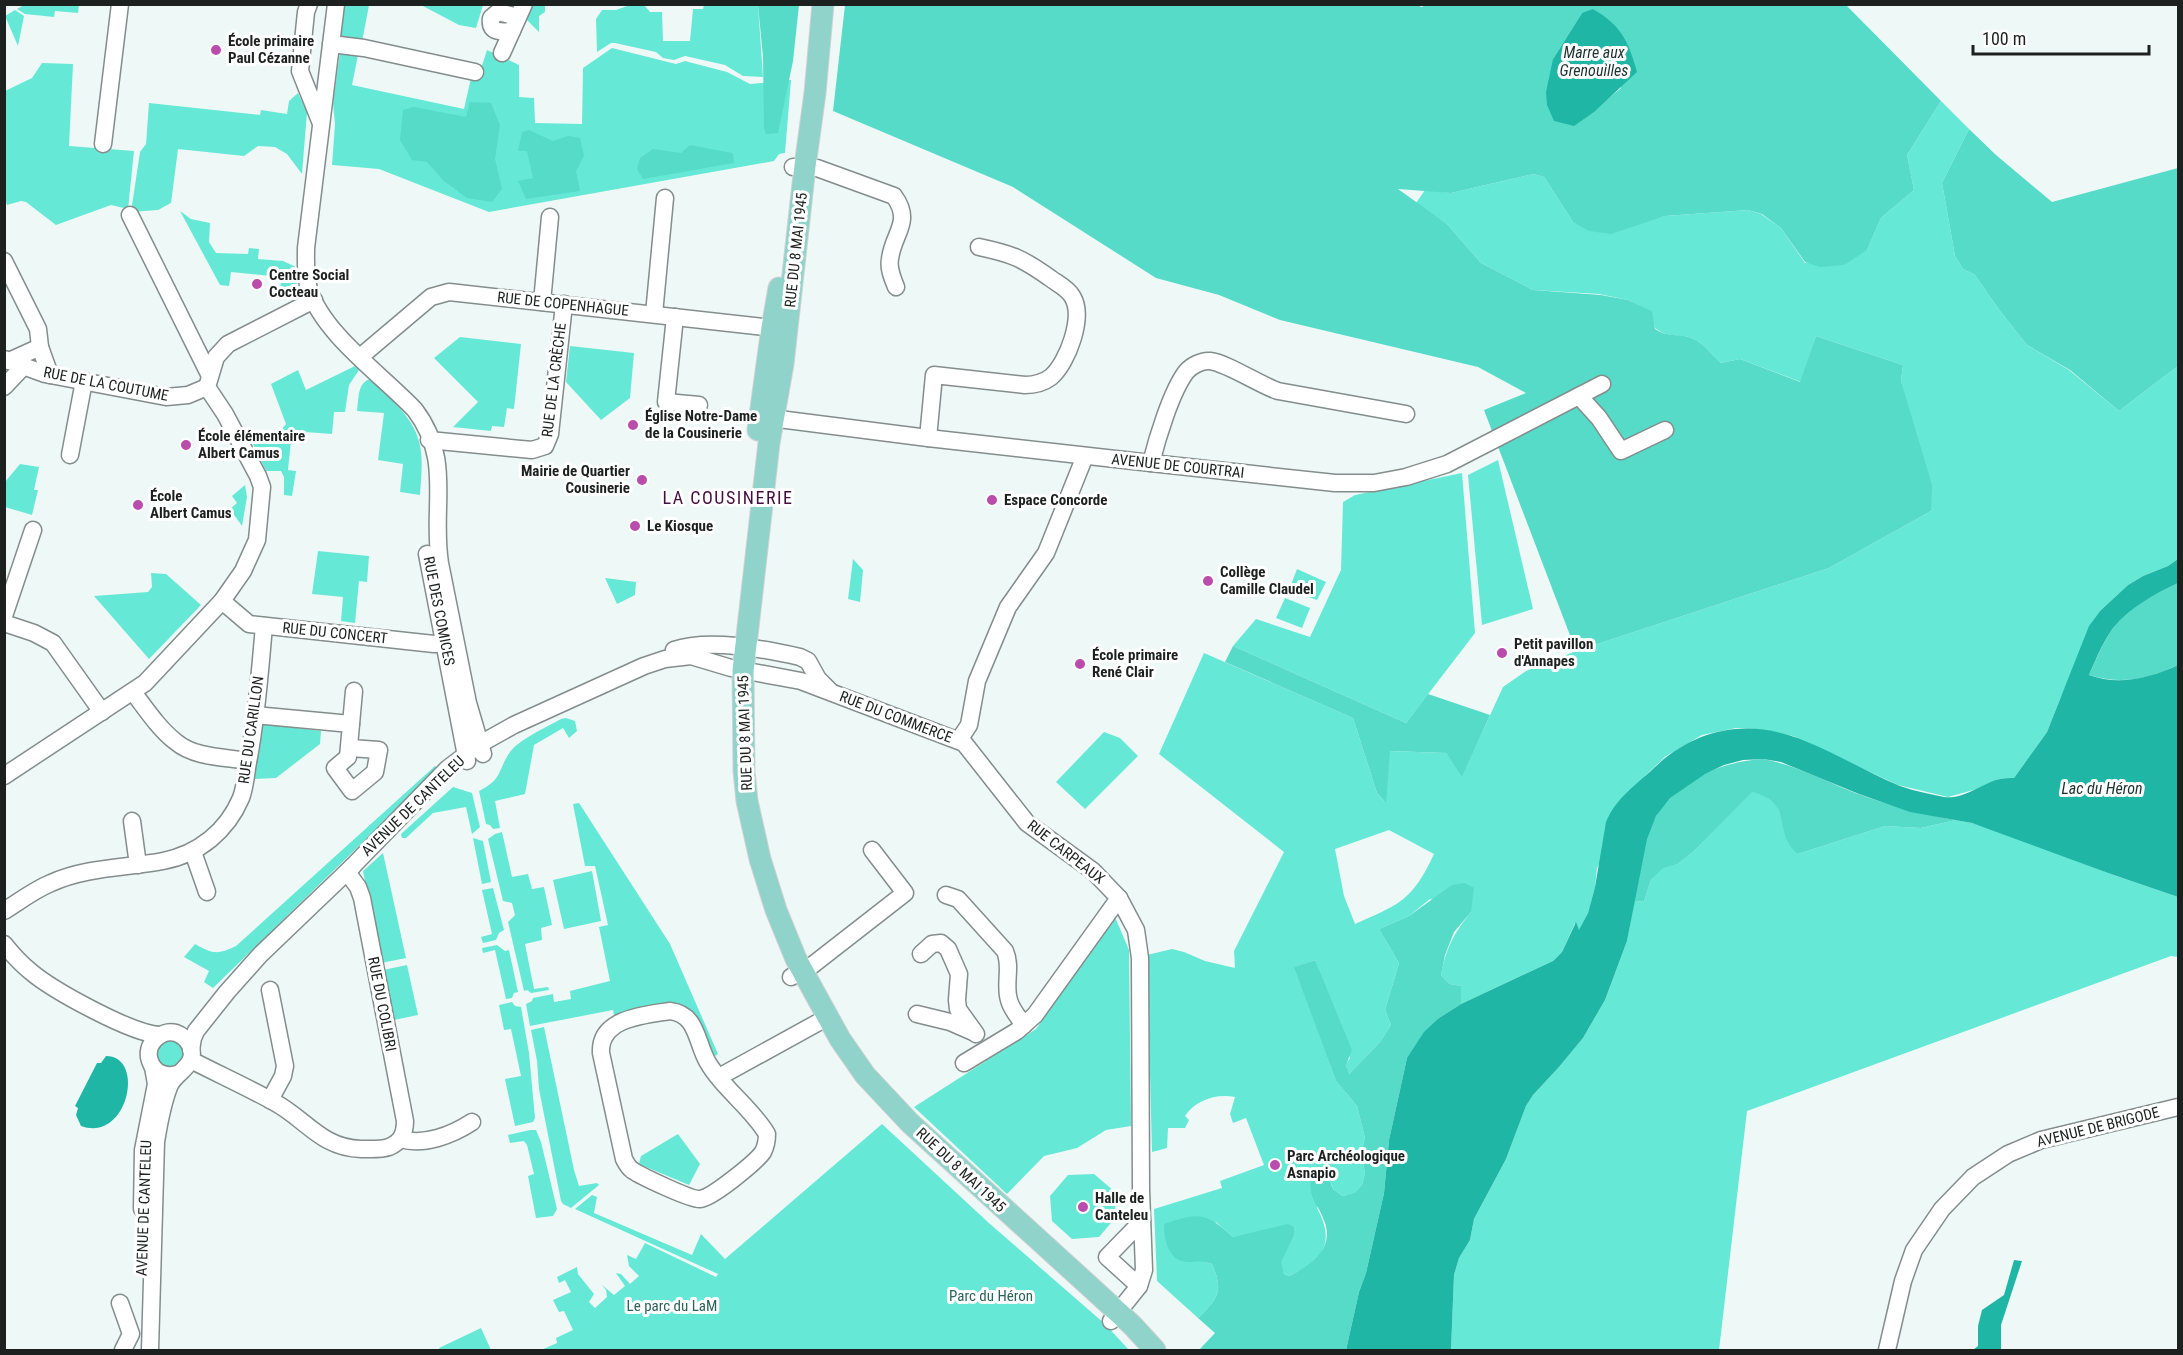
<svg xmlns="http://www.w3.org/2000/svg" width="2183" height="1355" font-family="'Roboto Condensed',sans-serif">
	<rect width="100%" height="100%" fill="#eef9f7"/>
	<g fill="#66e8d6" fill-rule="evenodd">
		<path d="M26 4H79V5L78 13 55 11 54 17 25 14 17 9Z"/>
		<path d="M344 5H369L362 42 341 38Z"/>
		<path d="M421 5H483L476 28 459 25Z"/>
		<path d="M532 5H545V12L539 16V32L526 19Z"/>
		<path d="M630 5H644L650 12H662L663 41H690L693 9H703L704 5H758L763 77 743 76 725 65 685 56 674 60 663 58 656 52 615 43H611L597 52 596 19 602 10H616Z"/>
		<path d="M15 10 24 16 18 46 5 16Z"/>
		<path d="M612 48 676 64 685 61 727 72 750 84 791 80 785 153 779 154 774 161 489 212 379 169 332 165 335 124 333 103 340 52 358 55 352 85 464 109 471 78H478L487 50 519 65V97L534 98 535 123 582 124 583 68Z"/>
		<path d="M42 63 73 64 69 146 134 151 128 209 111 205 56 225 26 202 21 201 7 205 5 198V91L32 78Z"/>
		<path d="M298 93 307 112 302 174 287 154 275 147 258 146 244 156 178 149 171 203 158 210 131 212 140 152 146 144 149 103 260 115 261 110 287 114 289 101Z"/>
		<path d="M1941 101 1969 129 1942 183 1955 256 1963 269 1975 275 2000 311 2027 345 2069 370 2119 411 2178 366V559L2168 566 2143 576 2128 585 2101 610 2060 699 2047 732 2014 778 1999 779 1977 789 1948 797 1898 785 1793 736 1756 729 1736 728 1702 735 1666 756 1645 776 1597 868 1595 887 1588 913 1579 931 1575 923 1562 952 1553 961 1461 1004V986L1450 984 1441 975C1446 948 1454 933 1471 912L1430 899 1409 916 1379 929 1399 963 1385 1010 1391 1025 1380 1042 1348 1075 1346 1064 1350 1058 1315 960 1295 967 1336 1081 1357 1106 1365 1138 1361 1154 1365 1173 1362 1185 1355 1194 1343 1196 1334 1190 1331 1184 1317 1208C1336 1243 1323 1260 1289 1276L1284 1274 1280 1262 1294 1236 1233 1237 1216 1222 1189 1262 1199 1260 1212 1264C1224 1292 1218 1298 1198 1318L1157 1281 1154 1209 1222 1188 1220 1181 1264 1165 1246 1118 1233 1123 1230 1114 1235 1097C1217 1093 1195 1100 1185 1116L1189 1120 1185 1128H1168L1167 1148 1152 1152 1147 955 1172 949 1184 952 1205 961 1235 968 1234 951 1284 852 1159 754 1204 653 1353 718 1377 793 1385 802 1389 751 1446 753 1462 776 1503 687 1526 671 1576 651 1829 568 1931 511 1901 381 1903 365 1816 336 1801 382 1740 359 1721 363C1712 355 1703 342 1692 338 1677 333 1670 339 1655 328L1651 311 1628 300 1599 294 1533 290 1481 263 1447 224 1416 203 1425 190 1451 193 1534 174 1544 177 1573 222 1640 223 1665 216 1748 210 1761 214 1781 228 1805 263 1867 250 1881 218 1914 190 1907 155ZM1389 830 1434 854C1412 901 1400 904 1355 924L1344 896 1335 849Z"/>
		<path d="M180 211 191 219 210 223 209 242 216 253 248 254 249 248 259 249 258 259 283 261 296 267 299 282 283 295 280 293 281 277 231 272 229 286 220 285Z"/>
		<path d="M460 337 521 344 514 409 507 408 504 427 492 426 491 431 453 427 478 402 434 358Z"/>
		<path d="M570 346 634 353 630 398 601 420 566 382Z"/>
		<path d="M357 365 359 370 349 385 345 412H334L332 434 292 431 288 470 296 471 292 496 284 495V477L281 471H266L253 444 281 430 286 424 271 384 298 370 306 390Z"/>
		<path d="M370 379C378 384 384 392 391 399 424 432 424 450 420 495L400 492 403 464 378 460 384 413 357 411C359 399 357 383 370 379Z"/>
		<path d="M1498 460 1533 609 1482 625 1468 475Z"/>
		<path d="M20 464 39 467 34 490H38L32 515 5 507V482Z"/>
		<path d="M1462 473 1475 633 1406 723 1233 646 1256 619 1310 637 1341 570 1343 502 1355 495Z"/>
		<path d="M245 485 247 497 242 526 230 509 237 503 232 496Z"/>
		<path d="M318 551 369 556 367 582 359 581 355 623 341 621 343 597 312 594Z"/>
		<path d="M853 559 863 570 860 602 848 599Z"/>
		<path d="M1297 569 1326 582 1317 600 1289 590Z"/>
		<path d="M151 573 166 574 201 605 149 659 94 596 148 592 152 587Z"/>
		<path d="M605 578 636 582 635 595 617 604Z"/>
		<path d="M1285 598 1310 608 1302 628 1276 618Z"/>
		<path d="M566 718 575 721 577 731 569 738 563 728 534 745 525 794 495 801 500 828 493 829 490 825 486 824 479 791C503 779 497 771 510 752 518 740 547 727 561 719Z"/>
		<path d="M263 724 321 731 320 744 276 778 251 779Z"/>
		<path d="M1104 732 1120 738 1138 756 1085 809 1056 782Z"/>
		<path d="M435 766 438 769 213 988 204 982 209 971 184 957 195 944C213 954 217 955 236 946Z"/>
		<path d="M453 787 472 793 480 827 472 834 466 807 433 813 406 838H402L401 834Z"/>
		<path d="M1752 791 1765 795 1776 805 1798 854 1885 826 1921 828 1956 820 1972 823 2007 834 2108 873 2178 897V957L2171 956 1747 1111 1719 1350H1451L1454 1275 1459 1258 1470 1240 1474 1219 1506 1159 1526 1106 1533 1095 1559 1067 1583 1038 1605 1000 1627 941 1634 902 1644 901 1651 880 1663 867 1678 864 1694 851Z"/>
		<path d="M579 803 670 944 718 1054 715 1056 681 1007 673 1003 614 1016 613 1010 530 1026 526 1004 532 1001 533 998 553 994 554 1002 571 999 570 991 610 981 599 927 608 925 595 866H585L573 804Z"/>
		<path d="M502 832 512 877 528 874 532 889 544 887 552 925 541 928 542 940 525 944 534 989 548 987 549 990 531 993 527 990 524 991 508 922 515 915 512 903 503 901 488 839 495 834Z"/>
		<path d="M473 838 483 841 491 882 482 884Z"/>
		<path d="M383 853 406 958 381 963 363 871Z"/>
		<path d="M592 871 601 921 564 929 553 880Z"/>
		<path d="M493 888 504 930 499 933 496 940 483 943 481 937 492 934 482 890Z"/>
		<path d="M1115 917 1129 950 1131 1126 1106 1130 1077 1148 1044 1156 1007 1194 914 1107 1036 1029Z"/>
		<path d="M497 945 505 951 509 950 518 992 514 993 512 998 506 999 495 950 483 953 482 948Z"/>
		<path d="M407 965 418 1015 394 1020 383 970Z"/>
		<path d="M512 1002 515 1006 521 1007 529 1053 535 1118 533 1122 515 1126 505 1079 521 1076 511 1029 504 1030 499 1005Z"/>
		<path d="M544 1027 574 1170 579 1186 597 1183 599 1185 571 1208 563 1204 561 1201 539 1089 537 1061 531 1030Z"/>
		<circle cx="170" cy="1054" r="13"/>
		<path d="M882 1124 990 1224 1105 1324 1129 1350H541L557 1343 556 1338 573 1330 564 1311 559 1312 553 1300 571 1292 565 1280 559 1283 557 1277 577 1267 578 1274 594 1294 589 1302 595 1308 607 1297 606 1290 602 1285 614 1295 625 1286 616 1273 621 1274 630 1284 639 1276 629 1266 627 1255 636 1259 645 1243 716 1277 718 1274 575 1209 592 1195 597 1197 594 1213 692 1255 701 1234 725 1259Z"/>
		<path d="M530 1130H536L541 1142 557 1209 553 1216 536 1218 528 1176 534 1174 527 1145 524 1141 510 1143 508 1135Z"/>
		<path d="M678 1134 700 1164 689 1185 639 1164 641 1156Z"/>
		<path d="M1094 1174 1114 1191 1116 1217 1099 1237 1072 1239 1052 1221 1050 1196 1068 1175Z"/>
		<path d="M481 1328 491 1350H440L439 1348Z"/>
	</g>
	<g fill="#56dbc9" fill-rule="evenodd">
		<path d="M1417 4 1421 7 1431 4 1846 5 1941 101 1907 155 1914 190 1881 218 1867 250 1844 265 1820 267 1805 262 1781 228 1762 214 1748 210 1665 216 1611 234 1589 231 1573 222 1544 177 1534 174 1451 193 1398 189 1447 224 1481 263 1533 290 1601 295 1628 300 1652 311 1655 329C1669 338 1678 333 1692 338 1703 342 1712 355 1721 363L1740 359 1800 382 1816 336 1903 365 1901 381 1932 485 1931 511 1829 568 1576 651 1484 410 1526 393 1478 367 1280 320 1219 295 1156 278 1013 187 833 111 845 5ZM1582 13 1621 88 1604 102 1553 59Z"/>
		<path d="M758 5H799L793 61 778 133 766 134 764 128 763 57Z"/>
		<path d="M470 102 491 103 500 125 495 159 502 189 492 202 467 198 444 181 427 162 412 160 400 140 403 110 414 107 466 117Z"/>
		<path d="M1969 129 1996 155 2052 202 2178 168V366L2119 411 2070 370 2027 345 2000 311 1975 275 1963 269 1955 256 1942 183Z"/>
		<path d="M529 130 553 141 568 136 580 138 584 156 576 171 580 191 526 199 518 181 533 178 527 151H518L522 132Z"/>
		<path d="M690 145 733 153 734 163 643 179 637 169 640 158 653 149 681 153Z"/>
		<path d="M2178 583V665C2148 679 2122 685 2089 675 2096 660 2103 642 2113 628 2128 608 2155 594 2178 583Z"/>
		<path d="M1233 646 1406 723 1428 694 1490 715 1462 777 1446 753 1390 751 1386 803 1377 793 1353 718 1225 662Z"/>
		<path d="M1763 759C1796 765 1827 782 1858 794 1891 806 1922 814 1956 820L1921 828 1885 826 1798 854C1772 834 1795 802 1752 792L1694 851 1678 864 1663 868 1651 880 1644 901 1634 902C1639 874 1642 841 1656 816 1676 780 1724 761 1763 759Z"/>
		<path d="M1465 883 1474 888 1471 912 1454 932 1445 955 1441 975 1450 984 1461 986V1004L1439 1018 1407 1058 1389 1140 1384 1193 1366 1273 1359 1292 1346 1350H1199L1215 1333 1198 1318C1218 1298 1224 1292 1212 1264 1199 1260 1199 1262 1188 1262 1168 1261 1164 1240 1164 1224 1199 1212 1206 1212 1233 1237L1288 1224 1294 1227V1236L1281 1262 1284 1274 1289 1276C1310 1266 1334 1249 1325 1223 1318 1201 1308 1202 1311 1175L1322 1169 1334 1190 1343 1196 1355 1193 1362 1185 1365 1173 1361 1154 1365 1138 1357 1106 1336 1081 1294 967 1315 960 1352 1050 1346 1065 1349 1074 1380 1042 1391 1025 1385 1010 1399 963 1379 929 1409 916 1452 885Z"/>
	</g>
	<g fill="#20b6a5">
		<path d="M1593 9C1622 26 1628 41 1637 72L1594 112 1574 126 1554 121 1547 105 1546 92 1553 59 1582 13Z"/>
		<path d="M2178 559V583C2155 594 2129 608 2113 628 2103 642 2096 659 2089 675 2119 686 2150 678 2178 665V897L2108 873 1972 823 1910 812 1859 794 1781 762 1763 759 1743 760 1724 765 1705 774 1670 798 1656 816 1647 839 1627 941 1605 1000 1583 1038 1559 1067 1533 1095 1526 1106 1506 1159 1474 1219 1470 1240 1459 1258 1454 1275 1451 1350H1346L1359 1292 1366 1273 1384 1193 1389 1140 1407 1058 1424 1032 1439 1018 1461 1004 1553 961 1562 952 1576 922 1579 930 1588 913 1595 887 1606 822C1616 798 1636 785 1654 768 1697 727 1750 718 1805 741 1838 754 1868 773 1900 786 1914 791 1930 794 1944 797 1964 800 1982 783 2000 779 2005 778 2009 778 2014 778L2047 732 2089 626 2101 610 2128 585 2143 576 2168 566Z"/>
		<path d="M106 1056C146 1056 128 1143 81 1126L76 1115 78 1108 75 1106 97 1063H101Z"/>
		<path d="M2014 1260 2022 1261 2001 1325V1350H1973L1978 1346V1326L1982 1310 2004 1295Z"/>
	</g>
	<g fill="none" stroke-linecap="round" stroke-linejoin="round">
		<g stroke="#838d8b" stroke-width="19">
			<g id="minor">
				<path d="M309 4 306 12 300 71 320 121"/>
				<path d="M336 4 306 248C306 262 305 276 309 289 323 334 383 376 415 410 453 460 431 507 440 563L468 703 483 754"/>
				<path d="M512 31C501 32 489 33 491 18L498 12 518 17"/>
				<path d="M331 44 364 48 475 72"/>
				<path d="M502 53 524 4"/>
				<path d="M103 144 120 4"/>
				<path d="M793 167 817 168 894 196C913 222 893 233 890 259 888 269 893 279 896 287"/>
				<path d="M130 215 209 374"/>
				<path d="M4 261 38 329 40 347 50 375"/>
				<path d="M542 302 550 217"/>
				<path d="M654 314 665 198"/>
				<path d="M675 317 666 402 699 405"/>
				<path d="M360 357 431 297 449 292 782 329"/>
				<path d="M4 359 45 374 166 397 188 395 207 387"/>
				<path d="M9 361 40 347"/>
				<path d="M4 387 23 367"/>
				<path d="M1579 396 1599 418 1621 451 1665 430"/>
				<path d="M763 417 928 438 1151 463 1335 483H1374L1406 477 1447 464 1602 384"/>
				<path d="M928 438 934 375 1025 385C1034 385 1043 383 1051 377 1068 362 1085 316 1072 296 1067 288 1058 284 1050 278 1022 258 1012 254 979 247"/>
				<path d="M429 440 532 450 545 446 550 434 564 304"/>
				<path d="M70 455 84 381"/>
				<path d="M1151 463C1157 439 1171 392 1186 372 1191 366 1202 360 1210 361 1227 363 1258 384 1278 391L1406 414"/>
				<path d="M427 554 467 761"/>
				<path d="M222 601 249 624 434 644 454 643"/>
				<path d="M4 616 33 530"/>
				<path d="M4 623 34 633 53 643 102 712"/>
				<path d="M674 650C709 638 764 649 800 657L808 661 818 679 830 691"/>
				<path d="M133 692C146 709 159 729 176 742 195 758 225 757 248 761"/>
				<path d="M255 715 351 724 348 757 335 768 352 791 375 772 379 750 350 748"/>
				<path d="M351 724 354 691"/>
				<path d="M959 740 969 725 977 681 1008 607 1046 553 1085 456"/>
				<path d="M4 776 145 683 222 601 243 571 257 540 262 487 258 476 225 414 207 387 216 357 228 344 314 300"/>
				<path d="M132 821 138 865"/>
				<path d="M193 852 207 892"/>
				<path d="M347 872 447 769 480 744 514 725 644 666 665 659 691 656 731 668 801 681 964 743 1027 823 1093 871 1119 898 1136 930 1140 958 1141 1190 1144 1270 1139 1286 1111 1321"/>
				<path d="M946 895 958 899 1005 951C1012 967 1004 984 1009 1000 1011 1009 1019 1018 1024 1025"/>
				<path d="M4 911C20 901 34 890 51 883 86 867 126 868 163 861 199 854 227 831 241 798 246 785 246 770 249 757 257 714 260 670 264 626"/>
				<path d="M4 944C12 954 20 963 30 971 52 990 132 1034 160 1035"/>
				<path d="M921 954 932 944 941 943 948 949 959 974 957 1000 958 1009 976 1034"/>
				<path d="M791 977 810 967 905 893 872 850"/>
				<path d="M270 990 285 1066 283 1076 270 1100"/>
				<path d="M670 1011C697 1014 696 1041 707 1061 722 1088 751 1107 767 1134 767 1140 766 1146 763 1152 756 1162 712 1198 700 1199 691 1200 641 1176 632 1170 628 1167 626 1163 624 1159L601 1053C599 1018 644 1015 670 1011Z"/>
				<path d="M917 1014 950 1022 973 1032"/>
				<path d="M191 1050 193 1038 196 1031 227 992 260 955 353 866"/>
				<path d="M191 1060C218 1074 247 1087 274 1102 306 1119 321 1148 361 1149 371 1149 380 1150 389 1147 401 1142 405 1134 405 1121L362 898 358 887 347 872"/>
				<path d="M964 1063 1017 1031 1035 1015 1119 898"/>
				<path d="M719 1077 828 1017"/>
				<path d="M401 1139C424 1146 452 1135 472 1122"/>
				<path d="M142 1209 143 1150 156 1084 153 1067"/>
				<path d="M1139 1286 1107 1257 1142 1221"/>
				<path d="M120 1303 131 1334 123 1350"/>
				<path d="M150 1350 156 1142C159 1123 162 1105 169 1087 174 1072 199 1066 190 1045 187 1040 182 1035 176 1033 160 1029 144 1045 150 1061 154 1074 168 1078 180 1073"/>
				<path d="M1887 1350 1903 1281 1914 1250 1942 1209 1973 1177 2008 1154 2041 1140 2178 1107"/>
			</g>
		</g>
		<g stroke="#d2d2d2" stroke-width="23">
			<g id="major">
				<path d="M823 4 815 93 805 166 783 364 769 443 743 671 744 771 747 801 760 859 776 910 796 959 840 1039 865 1075 910 1123 1085 1282 1132 1325 1155 1350"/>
				<path d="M758 430 772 328 779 288"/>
			</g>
		</g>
		<use href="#minor" stroke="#fff" stroke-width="16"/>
		<use href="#major" stroke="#8fd3ca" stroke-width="21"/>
	</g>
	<g fill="#ba4dac" stroke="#fff" stroke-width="2">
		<circle cx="216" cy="50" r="6"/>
		<circle cx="257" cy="284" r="6"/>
		<circle cx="633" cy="425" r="6"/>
		<circle cx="186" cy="445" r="6"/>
		<circle cx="642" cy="480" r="6"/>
		<circle cx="992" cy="500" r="6"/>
		<circle cx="138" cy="505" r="6"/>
		<circle cx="635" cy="526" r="6"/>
		<circle cx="1208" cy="581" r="6"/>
		<circle cx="1502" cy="653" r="6"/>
		<circle cx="1080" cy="664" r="6"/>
		<circle cx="1275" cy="1165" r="6"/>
		<circle cx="1083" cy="1207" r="6"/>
	</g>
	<g text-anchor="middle" stroke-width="6" stroke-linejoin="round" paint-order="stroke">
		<g font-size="15" font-weight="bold" fill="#1c201f" stroke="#fff" text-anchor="start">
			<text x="228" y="46">École primaire<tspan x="228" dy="17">Paul Cézanne</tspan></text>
			<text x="269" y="280">Centre Social<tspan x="269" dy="17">Cocteau</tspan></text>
			<text x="645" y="421">Église Notre-Dame<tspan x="645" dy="17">de la Cousinerie</tspan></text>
			<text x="198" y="441">École élémentaire<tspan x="198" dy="17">Albert Camus</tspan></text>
			<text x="630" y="476" text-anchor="end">Mairie de Quartier<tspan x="630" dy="17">Cousinerie</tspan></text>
			<text x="150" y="501">École<tspan x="150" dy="17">Albert Camus</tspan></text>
			<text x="1004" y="505">Espace Concorde</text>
			<text x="647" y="531">Le Kiosque</text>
			<text x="1220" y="577">Collège<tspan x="1220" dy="17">Camille Claudel</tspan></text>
			<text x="1514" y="649">Petit pavillon<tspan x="1514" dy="17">d'Annapes</tspan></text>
			<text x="1092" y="660">École primaire<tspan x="1092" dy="17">René Clair</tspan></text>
			<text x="1287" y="1161">Parc Archéologique<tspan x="1287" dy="17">Asnapio</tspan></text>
			<text x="1095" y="1203">Halle de<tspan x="1095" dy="17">Canteleu</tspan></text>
		</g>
		<g font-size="15" fill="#1c201f" stroke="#fff">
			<text transform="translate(796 250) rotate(-84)" y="5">RUE DU 8 MAI 1945</text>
			<text transform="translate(563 304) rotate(6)" y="5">RUE DE COPENHAGUE</text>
			<text transform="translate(554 380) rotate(-83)" y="5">RUE DE LA CRÈCHE</text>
			<text transform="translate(106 384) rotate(11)" y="5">RUE DE LA COUTUME</text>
			<text transform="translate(1178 466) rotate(6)" y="5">AVENUE DE COURTRAI</text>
			<text transform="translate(439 611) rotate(79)" y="5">RUE DES COMICES</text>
			<text transform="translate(335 633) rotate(6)" y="5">RUE DU CONCERT</text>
			<text transform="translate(896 717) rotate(21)" y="5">RUE DU COMMERCE</text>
			<text transform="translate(251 730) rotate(-82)" y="5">RUE DU CARILLON</text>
			<text transform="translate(745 733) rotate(-92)" y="5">RUE DU 8 MAI 1945</text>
			<text transform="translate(413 806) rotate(-44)" y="5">AVENUE DE CANTELEU</text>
			<text transform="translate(1066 852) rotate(38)" y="5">RUE CARPEAUX</text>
			<text transform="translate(382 1004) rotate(79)" y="5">RUE DU COLIBRI</text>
			<text transform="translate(2098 1127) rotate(-14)" y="5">AVENUE DE BRIGODE</text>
			<text transform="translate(961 1170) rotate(43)" y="5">RUE DU 8 MAI 1945</text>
			<text transform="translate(144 1208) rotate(-88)" y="5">AVENUE DE CANTELEU</text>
		</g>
		<g font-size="15" fill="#2b6259" stroke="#fff">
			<text x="991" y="1301">Parc du Héron</text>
			<text x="672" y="1311">Le parc du LaM</text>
		</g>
		<g font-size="16" font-style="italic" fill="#1b322e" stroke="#fff">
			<text x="1594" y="58">Marre aux<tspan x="1594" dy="18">Grenouilles</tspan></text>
			<text x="2102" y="794">Lac du Héron</text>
		</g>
		<g font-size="18" letter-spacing="1.5" fill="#440f3e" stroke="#fff">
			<text x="728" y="504">LA COUSINERIE</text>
		</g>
	</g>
	<rect width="2183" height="1355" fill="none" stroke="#1c201f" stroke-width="12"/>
	<path d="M1973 45v9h176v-9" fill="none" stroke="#1c201f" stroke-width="3"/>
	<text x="1982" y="45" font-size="18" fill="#1c201f" stroke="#ffffff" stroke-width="4.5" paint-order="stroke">100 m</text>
</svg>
